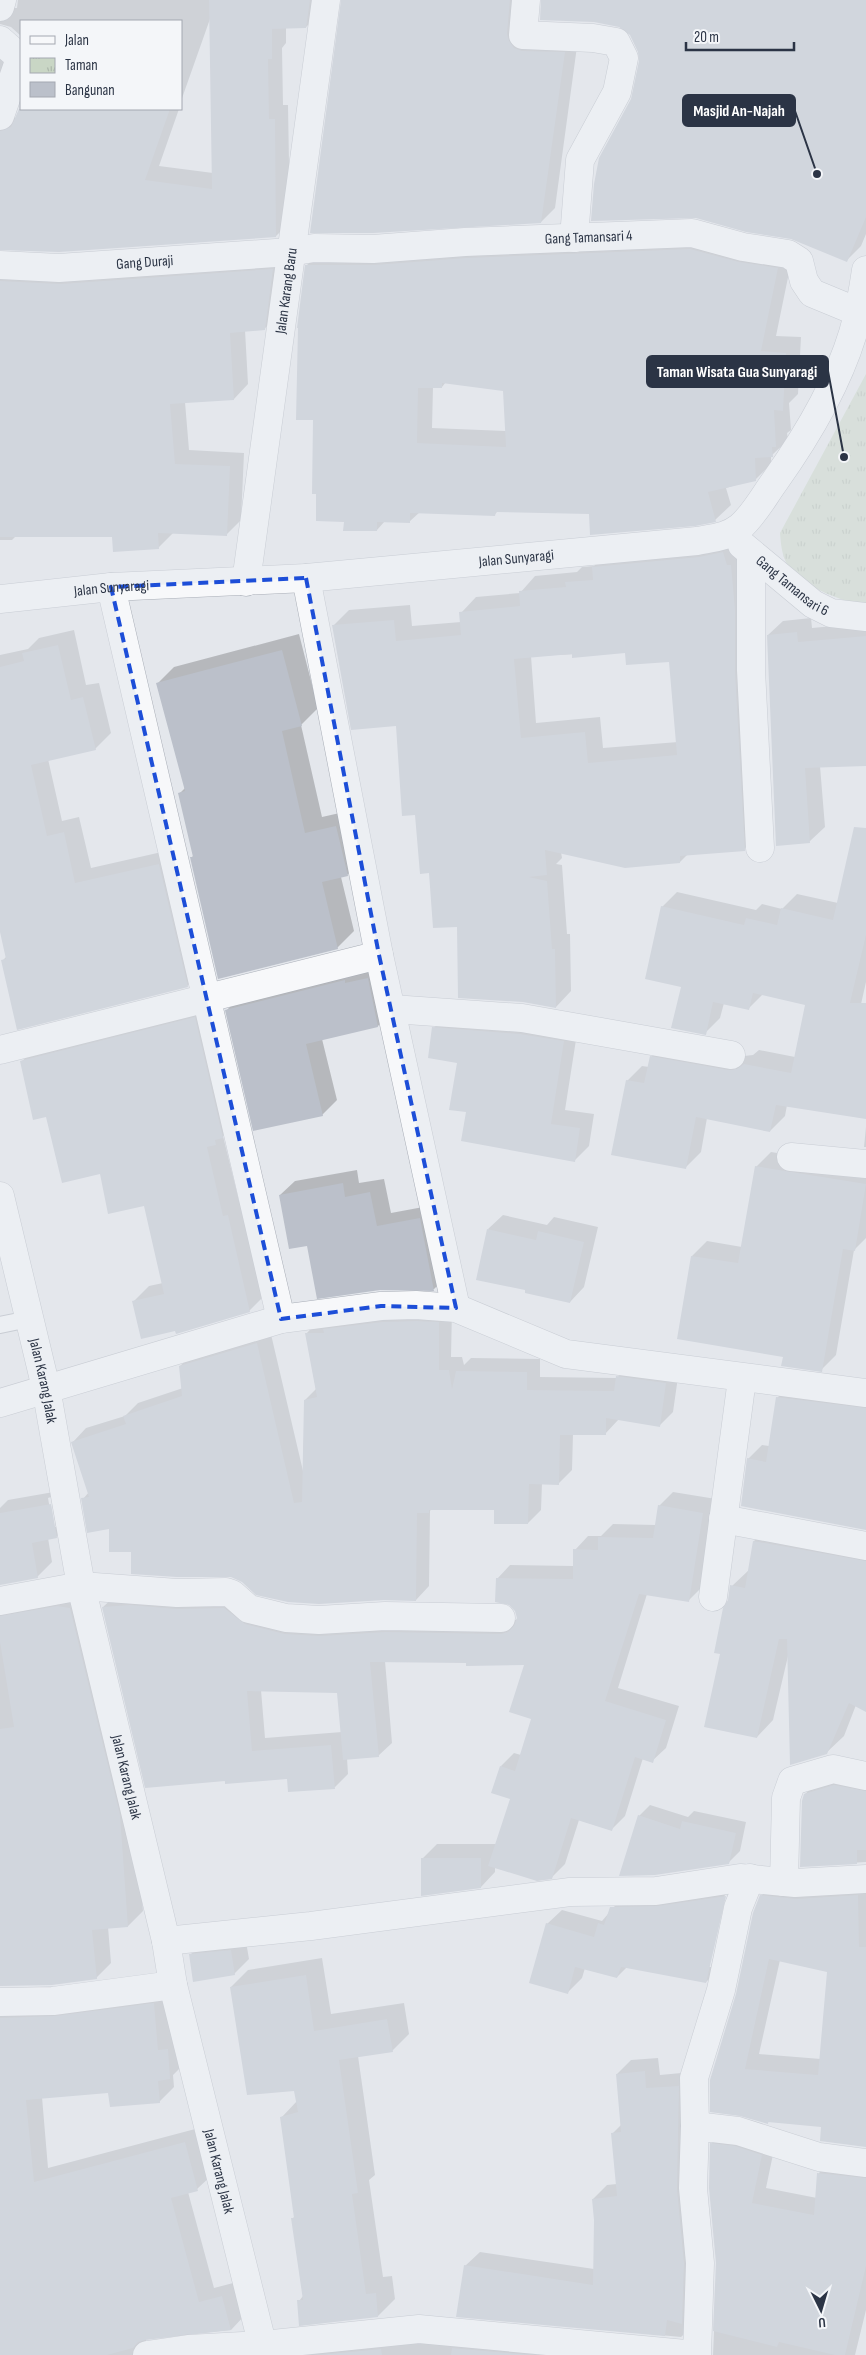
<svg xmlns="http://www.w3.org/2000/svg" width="866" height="2355" font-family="'Sofia Sans Condensed',sans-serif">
	<defs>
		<pattern id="park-tufts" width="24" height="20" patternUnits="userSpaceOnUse" patternTransform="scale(1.25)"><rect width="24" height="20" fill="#c9d6c5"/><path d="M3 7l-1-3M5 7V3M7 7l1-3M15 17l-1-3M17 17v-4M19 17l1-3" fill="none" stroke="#adb8ab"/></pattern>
	</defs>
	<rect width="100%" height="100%" fill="#e4e7ec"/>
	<path fill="url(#park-tufts)" d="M866 374V608C842 599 808 590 791 570 782 559 781 546 780 533Z"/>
	<g fill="#0003" fill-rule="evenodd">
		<path d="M0 0 10 8H17L18 0H322L320 13 306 27H286V43L282 48 283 105H288L290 222 276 236 0 248V107L9 117 17 118 21 106V109H179L159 166 213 173 210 19 181 101V21H21V36L11 27 0 24Z"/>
		<path d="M342 0H523L521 19 578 39 555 208 541 222Z"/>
		<path d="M541 0H866V234L861 246 847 260 632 100 641 61 639 51 631 34 620 26Z"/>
		<path d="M0 31 16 48 0 93Z"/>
		<path d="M706 234 793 253 776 336 801 337 798 394 789 403 791 430 787 433 788 440 771 456V464L756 479 726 488 731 505 715 520 590 513 499 510 495 514 420 512 409 522 385 521 377 530 314 419 306 266 322 250ZM446 382 505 390 506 431 432 428 433 387H442Z"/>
		<path d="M287 255 279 315 264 329 245 330 248 384 234 399 185 402 189 450 244 453 241 520 227 534 173 533 158 548 114 536H16L12 540H0V257Z"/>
		<path d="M739 537 760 834 744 849 688 854 680 862 561 852 562 858 556 864 562 865 567 934H570L571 991 556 1007 458 925 430 872 397 725 333 626 349 610 410 605 412 626 461 622V613L476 597 520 593 535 576 577 572 582 567 594 566 609 552ZM626 652 670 660 678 742 603 748 600 717 536 723 531 656Z"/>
		<path d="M811 618 812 628 866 623V765L820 766 825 827 810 841 777 844 768 635 783 621Z"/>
		<path d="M74 630 86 685 99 683 111 733 95 749 48 759 62 821 79 817 91 868 175 849 203 970 187 986 2 961 7 956 0 926V655L28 649 39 638Z"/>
		<path d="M299 634 318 708 301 725 322 817 353 810 364 858 347 875 341 877 354 931 337 948 191 858 194 855 180 793 185 788 157 684 174 667Z"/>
		<path d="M866 836V982L859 1013 866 1015V1117L787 1105 785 1116 770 1131 707 1118 701 1152 686 1167 627 1081 642 1066 649 1067 651 1057 666 1042 744 1056 753 1055 759 1050 795 1057 806 1004 763 994 749 1008 724 1003 720 1018 705 1033 682 986 662 907 677 892 756 910 762 904 782 909 797 894 838 903Z"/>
		<path d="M382 964 392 1011 378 1026 322 1039 337 1100 322 1115 227 1010 241 995Z"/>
		<path d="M211 1002 238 1121 223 1136 239 1201 243 1200 265 1295 249 1311 177 1330 133 1302 149 1286 163 1283 145 1204 100 1173 47 1115 22 1061 38 1046Z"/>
		<path d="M448 1013 578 1027 565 1110 594 1114 589 1146 575 1160 467 1111 458 1062 434 1028Z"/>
		<path d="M866 1127V1147H864Z"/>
		<path d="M771 1152 866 1167V1238L854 1250 836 1355 821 1370 784 1356 678 1338 692 1256 707 1241 742 1247 756 1167Z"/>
		<path d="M357 1170 359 1183 384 1179 391 1213 434 1205 448 1275 434 1289H380L308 1244 280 1195 295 1181Z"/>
		<path d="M503 1215 547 1225 554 1217 598 1227 584 1287 570 1302 527 1289 488 1229Z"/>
		<path d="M452 1309 451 1357H462L464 1365 471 1358 540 1359V1377L617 1378 631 1363 679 1370 673 1412 659 1426 619 1419 605 1434H573L572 1470 559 1483H542L541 1510 528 1523 495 1508H432L430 1511 429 1586 416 1600 243 1581 231 1576 132 1551 83 1499 89 1492 73 1442 86 1428 125 1416 138 1403 183 1388 180 1366 194 1353 270 1330 303 1471 305 1400 316 1389 306 1334 319 1320Z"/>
		<path d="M792 1384 866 1395V1529L748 1459 762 1445 769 1446 777 1398Z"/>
		<path d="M65 1490 71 1522 56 1537 48 1538 52 1562 37 1577 0 1584V1508L8 1500ZM51 1497 56 1527H53L48 1498Z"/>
		<path d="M673 1492 716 1499 702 1587 688 1601 647 1594 618 1688 679 1706 666 1748 652 1761 643 1758 625 1816 611 1830 579 1820 565 1864 552 1877 495 1867V1872L481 1887 423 1858 437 1844H497L511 1798 501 1766 514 1753 521 1755 533 1718 526 1663 385 1661 392 1743 378 1756 347 1758 348 1774 335 1787 288 1778 226 1783 103 1607 117 1594 144 1592 259 1611 400 1619 516 1620 518 1618 516 1610 497 1579 510 1565 574 1566 575 1550 588 1536H601L613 1524 656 1525 659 1506ZM261 1690 338 1692 342 1732 265 1738Z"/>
		<path d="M771 1524 866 1542V1710L856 1705 844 1736 826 1753 788 1656 773 1720 757 1737 722 1653 732 1586 750 1569 754 1541Z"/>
		<path d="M0 1590 72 1592 134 1800 143 1911 128 1926 108 1927 111 1963 96 1978 0 1985Z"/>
		<path d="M866 1775V1862L801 1866 805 1794 820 1780Z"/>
		<path d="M650 1805 688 1817 694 1811 746 1822 740 1851 728 1863 639 1816Z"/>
		<path d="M776 1881H866V2146L822 2125 769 2121 768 2123 740 2114 737 1995 761 1896ZM780 1960 828 1971 821 2059 759 2054Z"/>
		<path d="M740 1882 721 1967 706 1982 627 1967 617 1977 585 1968 582 1978 567 1993 547 1924 562 1910 602 1921 626 1893ZM726 1890H729L711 1967H709Z"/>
		<path d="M245 1936 249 1959 234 1974 190 1955 205 1940Z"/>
		<path d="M322 1958 331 2014 404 2003 409 2034 392 2051 358 2056 375 2175 369 2180 383 2277 392 2276 395 2299 378 2316 299 2301 303 2296 292 2219 295 2216 281 2118 297 2101 296 2090 231 1987 248 1970Z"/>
		<path d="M168 1989 185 2063 173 2075 174 2087 159 2102 110 2091 42 2097 48 2168 199 2128 212 2175 197 2189 188 2192 214 2288 237 2282 245 2315 231 2330 146 2338V2342L156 2355H0V1991Z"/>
		<path d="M658 2058 660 2075 692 2072 696 2323 681 2337 458 2316 465 2266 480 2252 594 2269 595 2220 593 2199 607 2185 617 2184 613 2133 621 2125 617 2074 631 2060Z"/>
		<path d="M726 2129 776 2140 766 2188 817 2198 819 2173 833 2158 866 2162V2310L855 2355H713L717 2263 711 2144Z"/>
		<path d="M436 2331 555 2355H286Z"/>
	</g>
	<g fill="#bbc0ca" fill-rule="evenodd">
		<path d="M209 0H310L306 28 272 29V59H268L269 119H275L276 237 59 252 0 250V131L11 127 19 109H170L145 180 212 189Z"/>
		<path d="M341 0H510L507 34 509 41 514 48 522 51 565 52 541 223 373 233H310Z"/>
		<path d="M541 0H866V217L847 262 791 239 746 232 696 218 591 221 594 184 599 158 631 99 639 61 638 52 630 35 619 27 594 22 540 20Z"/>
		<path d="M690 249 739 262 778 268 761 351 786 353 783 411 774 410 776 447H772L773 457 755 458 756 481 708 492 716 522 695 526 590 535 589 514 496 512 495 516 410 513V523L377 522V531H343L344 522 316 521V494H312L313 420H296L298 328H297L305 265H374L466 258ZM442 383 503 391 506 447 417 443 418 388H442Z"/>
		<path d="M273 269 265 330 230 333 234 400 170 404 175 464 230 466 227 536 158 533 159 549 113 552 112 537H0V281L60 284Z"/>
		<path d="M723 552 727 565H731L735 609V671L745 851 680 856V863L625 868 545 850 547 875 529 877 547 881 552 949H555L556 1008 523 1002 458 998 457 927 433 928 429 873 420 874 415 815 402 816 396 726 351 730 332 625 394 620 396 641 461 635 459 612 520 606 519 591 566 587 565 582 593 580 592 567 699 557ZM625 653 626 665 669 662 677 755 588 763 585 732 521 738 514 659 572 654V658Z"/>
		<path d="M797 632 798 642 866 636V766L805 768 810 843 776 846 767 635Z"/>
		<path d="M58 645 71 700 83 697 96 750 31 765 47 836 64 832 75 883 159 864 188 987 17 1030 1 960 6 959 0 932V667L24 661 22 653Z"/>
		<path d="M282 650 302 726 282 731 305 833 336 826 348 876 322 882 338 949 218 979 190 857H193L178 793 185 791 156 683Z"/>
		<path d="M854 827 866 828V935L850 1003H866V1119L776 1105 770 1132 696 1117 686 1169 611 1155 626 1080 644 1083 650 1056 728 1070 737 1069 744 1064 791 1073 805 1005 753 993 749 1010 713 1002 706 1035 671 1028 681 987 645 979 661 906 744 925 746 918 777 925 781 908 833 920Z"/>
		<path d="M368 978 378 1027 306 1044 323 1116 253 1131 225 1010 345 980V983Z"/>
		<path d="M195 1017 223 1138 215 1140 216 1145 207 1147 223 1216 228 1215 250 1312 176 1334 175 1331 141 1339 132 1301 164 1294 144 1206 108 1214 100 1174 62 1183 46 1117 33 1120 20 1061Z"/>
		<path d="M432 1027 520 1034 564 1041 551 1124 580 1128 575 1162 461 1141 466 1112 449 1110 457 1063 428 1058Z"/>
		<path d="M755 1166 866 1184 855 1251 843 1249 822 1372 781 1366 783 1357 677 1339 691 1256 738 1263Z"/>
		<path d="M343 1183 345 1197 370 1192 377 1226 420 1218 434 1291 380 1290 317 1299 307 1246 289 1249 279 1195Z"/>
		<path d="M487 1229 536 1240 538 1231 584 1242 570 1303 525 1293V1290L476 1280Z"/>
		<path d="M416 1321 439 1322V1370H449L452 1389 456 1371 527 1372V1390L614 1391 616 1376 666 1383 660 1427 606 1418V1435H560L559 1485 529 1484 528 1524H494V1510H429V1513H417L416 1601 384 1600 319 1604 288 1602 256 1595 242 1582 231 1577H177L131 1574V1552H109V1529L87 1533 81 1498 89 1497 71 1442 126 1424 123 1416 182 1396 179 1366 257 1343 294 1503 302 1502 304 1400 317 1397 305 1333H324L323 1329 382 1322Z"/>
		<path d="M776 1397 866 1408V1530L741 1506 747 1458 766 1462Z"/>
		<path d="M51 1504 57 1538 32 1543 38 1578 0 1585V1513Z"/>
		<path d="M658 1505 703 1513 689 1602 639 1594 605 1701 666 1720 653 1763 635 1757 612 1831 571 1818 552 1879 537 1881 488 1866 510 1799 491 1793 500 1766 515 1771 531 1719 509 1712 524 1665 466 1666V1663L370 1662 379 1757 343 1760 337 1693 247 1691 252 1751 331 1745 335 1789 288 1792 287 1779 225 1784V1781L145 1788 102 1607 130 1605 177 1609 224 1608 245 1624 285 1634 320 1636 385 1632 501 1634 508 1632 514 1626 517 1618 515 1611 509 1605 495 1602 496 1578 573 1579V1549L598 1550V1537L653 1538Z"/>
		<path d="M753 1541 866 1561V1712L849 1703 827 1754 790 1765 787 1639H779L757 1738 704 1727 720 1654 714 1653 723 1608 728 1600 730 1585 745 1588Z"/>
		<path d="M57 1606 70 1608 120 1815 128 1927 92 1930 97 1979 52 1985 0 1986V1729L14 1727 0 1642V1616Z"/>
		<path d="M834 1785 866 1791V1850H857V1864L800 1867 802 1801 804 1794Z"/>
		<path d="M638 1815 680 1829 682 1821 736 1833 729 1864 655 1875 619 1876Z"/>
		<path d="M421 1858H481V1888L421 1896Z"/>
		<path d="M760 1895 796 1899 858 1895 859 1947H866V2147L820 2141 821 2127 768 2122V2124L740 2116 710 2112V2080L736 1994 753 1913ZM769 1959 827 1972 818 2075 745 2069Z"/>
		<path d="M726 1896 706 1983 621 1967 617 1978 575 1967 568 1994 529 1983 546 1923 594 1937 598 1923 604 1925 610 1907 658 1906Z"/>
		<path d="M231 1950 235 1975 193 1982 189 1954Z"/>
		<path d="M306 1975 314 2031 387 2019 393 2052 339 2060 358 2193 352 2194 366 2294 376 2293 378 2317 299 2326 297 2300H303L291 2218H294L280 2117 298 2112 294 2091 247 2095 230 1987Z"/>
		<path d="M154 2003 158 2050 168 2049 170 2079 158 2081 160 2103 110 2107 108 2093 26 2100 34 2182 185 2142 198 2191 171 2198 199 2302 222 2296 231 2330 145 2340 138 2342 133 2348 107 2355H0V2018L55 2016Z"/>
		<path d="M645 2071 646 2088 679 2086 677 2189 684 2263 682 2324 667 2320 665 2336 456 2317 464 2265 593 2285 594 2220 592 2199 617 2196 611 2133 621 2132 616 2074Z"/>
		<path d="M710 2143 735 2146 762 2155 752 2203 814 2215 817 2173 866 2178V2266L845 2355H835L779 2342 777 2347 713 2331 716 2263 709 2188Z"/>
		<path d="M452 2348 529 2355H451Z"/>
		<path d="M381 2349 382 2355H319Z"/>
	</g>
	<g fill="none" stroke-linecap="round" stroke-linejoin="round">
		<g stroke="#a9aeb7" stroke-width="18">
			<path id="lane" d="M0 1325 29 1319"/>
		</g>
		<g stroke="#a9aeb7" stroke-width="29">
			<g id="street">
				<path d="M526 0 523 35 593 38 616 42 624 58 617 92 580 160 574 238"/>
				<path d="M0 7 2 0"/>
				<path d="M0 40 17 55 18 64 0 116"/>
				<path id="s1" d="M0 265 59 268 290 252 314 248 373 249 465 242 692 233 743 247 788 254 799 261 804 281 812 293 858 312"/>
				<path id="s2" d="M742 545 813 604 831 613 866 617"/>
				<path d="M751 554V670L760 848"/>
				<path d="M306 578 379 955 456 1308"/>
				<path id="s3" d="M246 582 326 0"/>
				<path d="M111 587 281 1319"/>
				<path id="s4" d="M0 599 111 587 306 578 697 541C712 538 728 537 740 527 754 515 764 496 775 481 807 436 837 386 853 333 859 313 863 291 866 270"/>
				<path d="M392 1009 522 1018 731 1055"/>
				<path d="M0 1050 379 955"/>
				<path d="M791 1157 866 1164"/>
				<path id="s5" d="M0 1196 46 1388 81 1586 166 1941 173 1985 265 2355"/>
				<path d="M0 1403 281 1319 381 1306 416 1305 456 1308 566 1354 866 1393"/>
				<path d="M723 1519 866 1546"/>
				<path d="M713 1597 742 1379"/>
				<path d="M0 1601 81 1586 177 1593 226 1592 232 1594 249 1609 286 1618 319 1620 385 1616 501 1618"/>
				<path d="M784 1882 786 1798 792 1781 833 1769 866 1776"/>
				<path d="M166 1941 311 1926 570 1892 656 1891 740 1878 795 1883 866 1879"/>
				<path d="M0 2002 53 2001 173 1985"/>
				<path d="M695 2126 694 2078 721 1990 738 1908 750 1878"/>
				<path d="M147 2355 188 2349 263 2345 419 2329 696 2355"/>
				<path d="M697 2355 700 2263 693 2188 695 2126 738 2131 819 2157 866 2163"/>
			</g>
		</g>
		<use href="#lane" stroke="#f7f8fa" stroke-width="16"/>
		<use href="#street" stroke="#f7f8fa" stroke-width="28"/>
	</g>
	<path d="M0 0H866V2355H0ZM306 578 379 955 456 1308 381 1306 281 1319 111 587Z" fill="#e4e7ec" fill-opacity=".55" fill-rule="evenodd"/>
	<path fill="none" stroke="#1d4ed8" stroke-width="4" stroke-dasharray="10 6" stroke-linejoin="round" d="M306 578 379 955 456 1308 381 1306 281 1319 111 587Z"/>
	<g text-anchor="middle" stroke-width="5" stroke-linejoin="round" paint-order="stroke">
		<g font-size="15" fill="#2b3445" stroke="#f4f6f9">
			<text dy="5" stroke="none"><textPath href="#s1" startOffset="590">Gang Tamansari 4</textPath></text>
			<text dy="5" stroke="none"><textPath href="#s1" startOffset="145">Gang Duraji</textPath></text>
			<text dy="5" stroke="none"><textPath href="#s3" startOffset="294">Jalan Karang Baru</textPath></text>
			<text dy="5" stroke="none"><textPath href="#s4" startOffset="518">Jalan Sunyaragi</textPath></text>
			<text dy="5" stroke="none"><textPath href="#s2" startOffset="65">Gang Tamansari 6</textPath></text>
			<text dy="5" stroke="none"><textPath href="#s4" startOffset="112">Jalan Sunyaragi</textPath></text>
			<text dy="5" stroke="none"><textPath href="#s5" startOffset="190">Jalan Karang Jalak</textPath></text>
			<text dy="5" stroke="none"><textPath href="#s5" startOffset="595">Jalan Karang Jalak</textPath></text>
			<text dy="5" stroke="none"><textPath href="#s5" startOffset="1000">Jalan Karang Jalak</textPath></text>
		</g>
	</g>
	<path fill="none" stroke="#2b3445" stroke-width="2" d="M817 174L795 111M844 457L828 371"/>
	<g fill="#2b3445" stroke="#f4f6f9" stroke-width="2">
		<circle cx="817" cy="174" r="5"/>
		<circle cx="844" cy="457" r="5"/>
	</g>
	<g fill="#2b3445" stroke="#2b3445" stroke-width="2">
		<rect x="683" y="95" width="112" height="31" rx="5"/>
		<rect x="647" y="356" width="181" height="31" rx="5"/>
	</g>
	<g font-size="16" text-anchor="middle" font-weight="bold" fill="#fff">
		<text x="739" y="116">Masjid An-Najah</text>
		<text x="737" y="377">Taman Wisata Gua Sunyaragi</text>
	</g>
	<rect x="20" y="20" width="162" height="90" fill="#f4f6f9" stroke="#a4a8b1"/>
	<rect x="30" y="36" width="25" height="8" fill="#f7f8fa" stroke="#a4a8b1"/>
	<text x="65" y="45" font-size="15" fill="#2b3445">Jalan</text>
	<rect x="30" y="58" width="25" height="15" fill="url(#park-tufts)" stroke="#a4a8b1"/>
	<text x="65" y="70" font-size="15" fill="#2b3445">Taman</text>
	<rect x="30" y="82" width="25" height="15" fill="#bbc0ca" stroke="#a4a8b1"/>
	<text x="65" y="95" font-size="15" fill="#2b3445">Bangunan</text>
	<g transform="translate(821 2310) rotate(175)" stroke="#f4f6f9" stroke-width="4" paint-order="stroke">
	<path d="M0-4L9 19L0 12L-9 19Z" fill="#2b3445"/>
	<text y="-8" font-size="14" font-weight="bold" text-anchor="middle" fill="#2b3445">U</text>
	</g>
	<path d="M686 42v8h108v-8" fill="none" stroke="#2b3445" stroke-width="2.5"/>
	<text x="694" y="42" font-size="15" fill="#2b3445" stroke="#f4f6f9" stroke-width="4" paint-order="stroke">20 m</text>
</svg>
